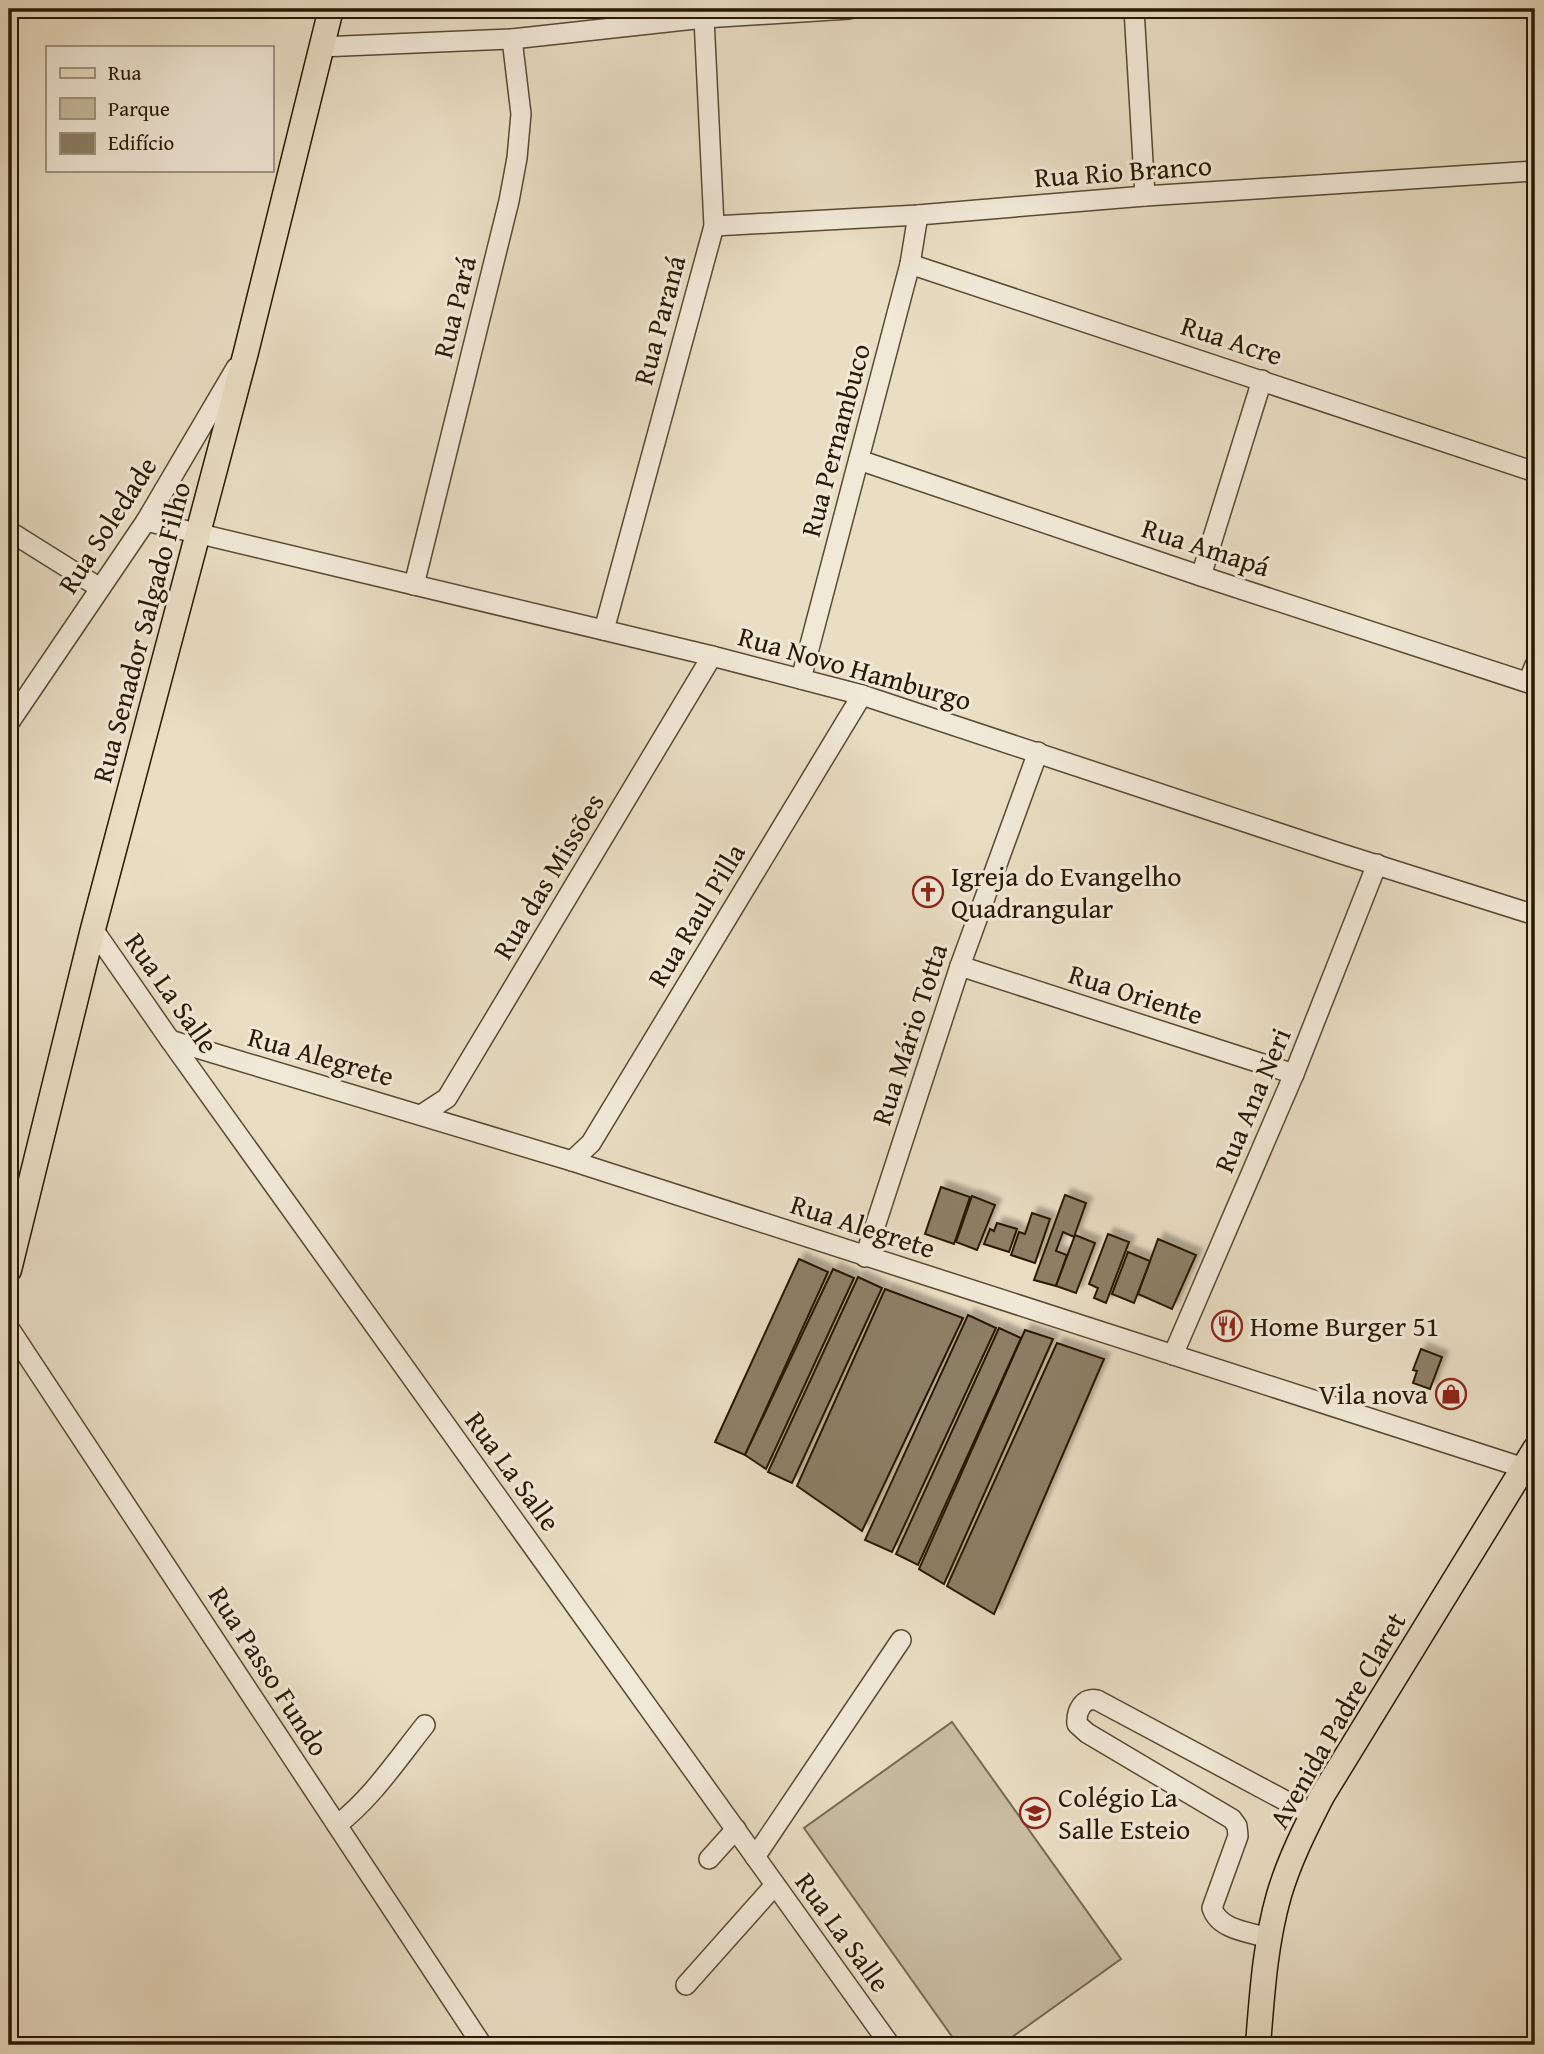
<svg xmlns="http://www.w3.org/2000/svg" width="1544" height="2054" font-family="'Gentium Book Plus',serif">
	<defs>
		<filter id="shadow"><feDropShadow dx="6" dy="-6" stdDeviation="2" flood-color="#0004"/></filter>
	</defs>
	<rect width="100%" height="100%" fill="#e9ddc3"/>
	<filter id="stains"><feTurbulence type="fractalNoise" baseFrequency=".00286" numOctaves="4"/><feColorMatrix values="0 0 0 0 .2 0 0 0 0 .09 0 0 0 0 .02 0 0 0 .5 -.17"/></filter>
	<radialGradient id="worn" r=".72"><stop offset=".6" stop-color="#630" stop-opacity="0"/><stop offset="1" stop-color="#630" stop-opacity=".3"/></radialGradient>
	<path fill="#c8bca2" stroke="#786a52" stroke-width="2" d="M952 1722 1121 1959 1001 2045H958L804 1828Z"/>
	<g fill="#8d7f66" stroke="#291902" stroke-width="2" filter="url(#shadow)">
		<path d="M941 1187 970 1197 954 1244 925 1234Z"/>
		<path d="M1065 1195 1086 1203 1074 1237 1063 1232 1056 1251 1067 1255 1056 1286 1034 1280Z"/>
		<path d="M972 1196 995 1205 977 1250 956 1242Z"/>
		<path d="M1032 1213 1050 1219 1035 1263 1011 1255 1019 1232 1025 1234Z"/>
		<path d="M997 1223 1017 1229 1009 1252 984 1244 990 1229 994 1231Z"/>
		<path d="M1108 1234 1129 1242 1106 1303 1094 1298 1098 1288 1089 1284Z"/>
		<path d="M1075 1235 1095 1243 1076 1293 1056 1286Z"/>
		<path d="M1158 1239 1196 1255 1172 1309 1138 1294Z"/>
		<path d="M1128 1252 1150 1261 1134 1303 1112 1294Z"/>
		<path d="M799 1259 828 1272 745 1455 715 1442Z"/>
		<path d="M833 1269 854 1278 766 1469 745 1455Z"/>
		<path d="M858 1277 882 1288 792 1483 768 1472Z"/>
		<path d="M885 1289 963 1318 862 1531 797 1486Z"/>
		<path d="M968 1315 996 1328 892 1552 865 1540Z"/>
		<path d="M999 1328 1021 1338 918 1565 896 1554Z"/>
		<path d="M1025 1330 1053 1339 944 1584 919 1569Z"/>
		<path d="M1057 1343 1104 1359 994 1614 947 1586Z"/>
		<path d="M1421 1349 1442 1357 1430 1389 1413 1383 1417 1371 1413 1370Z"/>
	</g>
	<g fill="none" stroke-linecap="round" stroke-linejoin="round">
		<g stroke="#594a32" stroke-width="22">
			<g id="minor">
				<path d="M1134 9 1145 196"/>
				<path d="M320 47 512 39 704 18 849 9"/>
				<path d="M714 226 918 215 1145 196 1535 171"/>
				<path d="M910 264 1535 472"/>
				<path d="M859 460 1201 576 1535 685"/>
				<path d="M146 521 712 656 862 695 1339 853 1535 915"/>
				<path d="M9 531 100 588"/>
				<path d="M1201 576 1262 380"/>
				<path d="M414 585 509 201 517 158 521 114 512 39"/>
				<path d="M604 630 714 226 704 18"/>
				<path d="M801 679 910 264 918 215"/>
				<path d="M1528 682 1535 665"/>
				<path d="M9 723 146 521 236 368"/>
				<path d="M93 929 170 1040 890 2045"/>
				<path d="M960 966 1294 1074"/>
				<path d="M170 1040 572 1161 1524 1468 1535 1474"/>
				<path d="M421 1115 447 1098 712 656"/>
				<path d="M572 1161 591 1143 862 695"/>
				<path d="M865 1257 960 966 1038 752"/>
				<path d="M9 1328 482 2045"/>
				<path d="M1173 1355 1294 1074 1377 864"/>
				<path d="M337 1825C372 1798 397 1760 425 1725"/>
				<path d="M755 1857 901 1640"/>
				<path d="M709 1859 736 1829"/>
				<path d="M1269 1938C1249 1932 1219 1930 1212 1908L1238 1836 1237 1826 1232 1819 1087 1733 1077 1724C1076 1711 1083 1697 1097 1700L1312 1815"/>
				<path d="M686 1985 775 1885"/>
			</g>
		</g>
		<g stroke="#291902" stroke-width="27">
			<g id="major">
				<path d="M9 1270 93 929 246 352 331 9"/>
				<path d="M1258 2045C1262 1995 1265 1944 1279 1895 1289 1861 1305 1829 1322 1796L1535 1449"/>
			</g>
		</g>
		<use href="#minor" stroke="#f1e9d8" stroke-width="19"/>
		<use href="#major" stroke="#e9ddc3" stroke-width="24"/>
	</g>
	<defs>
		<g id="church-ring" transform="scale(1.575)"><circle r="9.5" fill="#f1e9d8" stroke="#8f2418" stroke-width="1.5"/><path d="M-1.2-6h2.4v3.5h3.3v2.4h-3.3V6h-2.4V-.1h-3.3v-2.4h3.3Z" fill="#8f2418"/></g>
		<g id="restaurant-ring" transform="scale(1.575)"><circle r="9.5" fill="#f1e9d8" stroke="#8f2418" stroke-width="1.5"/><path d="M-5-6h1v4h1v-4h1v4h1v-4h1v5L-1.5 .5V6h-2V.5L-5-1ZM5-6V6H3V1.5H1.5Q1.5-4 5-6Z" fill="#8f2418"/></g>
		<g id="shop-ring" transform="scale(1.575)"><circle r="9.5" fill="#f1e9d8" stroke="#8f2418" stroke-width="1.5"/><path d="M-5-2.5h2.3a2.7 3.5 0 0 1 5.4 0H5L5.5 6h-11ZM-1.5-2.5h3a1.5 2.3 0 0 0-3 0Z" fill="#8f2418"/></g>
		<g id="school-ring" transform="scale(1.575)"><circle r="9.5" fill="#f1e9d8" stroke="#8f2418" stroke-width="1.5"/><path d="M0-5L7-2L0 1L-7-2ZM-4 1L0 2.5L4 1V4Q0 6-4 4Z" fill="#8f2418"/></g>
	</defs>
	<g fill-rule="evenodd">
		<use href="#church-ring" x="928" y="892"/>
		<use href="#restaurant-ring" x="1227" y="1326"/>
		<use href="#shop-ring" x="1451" y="1394"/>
		<use href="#school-ring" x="1035" y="1813"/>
	</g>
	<g text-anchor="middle" stroke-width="6" stroke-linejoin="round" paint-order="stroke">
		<g font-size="28" fill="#291902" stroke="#f1e9d8">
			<text transform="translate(1123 171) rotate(-4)" y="10">Rua Rio Branco</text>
			<text transform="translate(454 307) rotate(-76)" y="10">Rua Pará</text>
			<text transform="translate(659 320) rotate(-75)" y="10">Rua Paraná</text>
			<text transform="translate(1232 340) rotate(18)" y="10">Rua Acre</text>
			<text transform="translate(835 440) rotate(-75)" y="10">Rua Pernambuco</text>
			<text transform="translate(107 525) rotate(-57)" y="10">Rua Soledade</text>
			<text transform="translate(1206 547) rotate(18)" y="10">Rua Amapá</text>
			<text transform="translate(141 632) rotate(-75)" y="10">Rua Senador Salgado Filho</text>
			<text transform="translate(855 668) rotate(16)" y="10">Rua Novo Hamburgo</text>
			<text transform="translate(548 876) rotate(-59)" y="10">Rua das Missões</text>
			<text transform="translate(696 915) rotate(-59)" y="10">Rua Raul Pilla</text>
			<text transform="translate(172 993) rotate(55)" y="10">Rua La Salle</text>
			<text transform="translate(1136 994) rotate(18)" y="10">Rua Oriente</text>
			<text transform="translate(909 1034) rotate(-72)" y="10">Rua Mário Totta</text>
			<text transform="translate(321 1056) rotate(16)" y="10">Rua Alegrete</text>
			<text transform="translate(1252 1100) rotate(-67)" y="10">Rua Ana Neri</text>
			<text transform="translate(863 1226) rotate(18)" y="10">Rua Alegrete</text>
			<text transform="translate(513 1471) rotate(54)" y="10">Rua La Salle</text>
			<text transform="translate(269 1671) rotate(57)" y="10">Rua Passo Fundo</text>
			<text transform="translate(1337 1720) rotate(-60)" y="10">Avenida Padre Claret</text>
			<text transform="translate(843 1932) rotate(54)" y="10">Rua La Salle</text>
		</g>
		<g font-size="28" fill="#291902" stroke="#f1e9d8" text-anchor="start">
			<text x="951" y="886">Igreja do Evangelho<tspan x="951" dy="32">Quadrangular</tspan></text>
			<text x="1250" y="1336">Home Burger 51</text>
			<text x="1428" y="1404" text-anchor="end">Vila nova</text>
			<text x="1058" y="1807">Colégio La<tspan x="1058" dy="32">Salle Esteio</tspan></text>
		</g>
	</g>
	<rect width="1544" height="2054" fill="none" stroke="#e9ddc3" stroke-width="35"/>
	<rect x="10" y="10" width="1523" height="2033" fill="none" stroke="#291902" stroke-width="3.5"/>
	<rect x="18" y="18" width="1509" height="2019" fill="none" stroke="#291902" stroke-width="2"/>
	<rect x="46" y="46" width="228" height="126" fill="#f1e9d8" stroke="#a19682" stroke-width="2"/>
	<rect x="60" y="68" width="35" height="10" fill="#e9ddc3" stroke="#a19682" stroke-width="2"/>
	<text x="108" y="80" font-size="21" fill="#291902">Rua</text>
	<rect x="60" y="98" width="35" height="21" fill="#c8bca2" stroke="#a19682" stroke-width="2"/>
	<text x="108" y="116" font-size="21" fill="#291902">Parque</text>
	<rect x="60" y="133" width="35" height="21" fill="#8d7f66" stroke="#a19682" stroke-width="2"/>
	<text x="108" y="150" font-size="21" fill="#291902">Edifício</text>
	<rect width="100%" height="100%" filter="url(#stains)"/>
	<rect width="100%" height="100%" fill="url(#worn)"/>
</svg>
